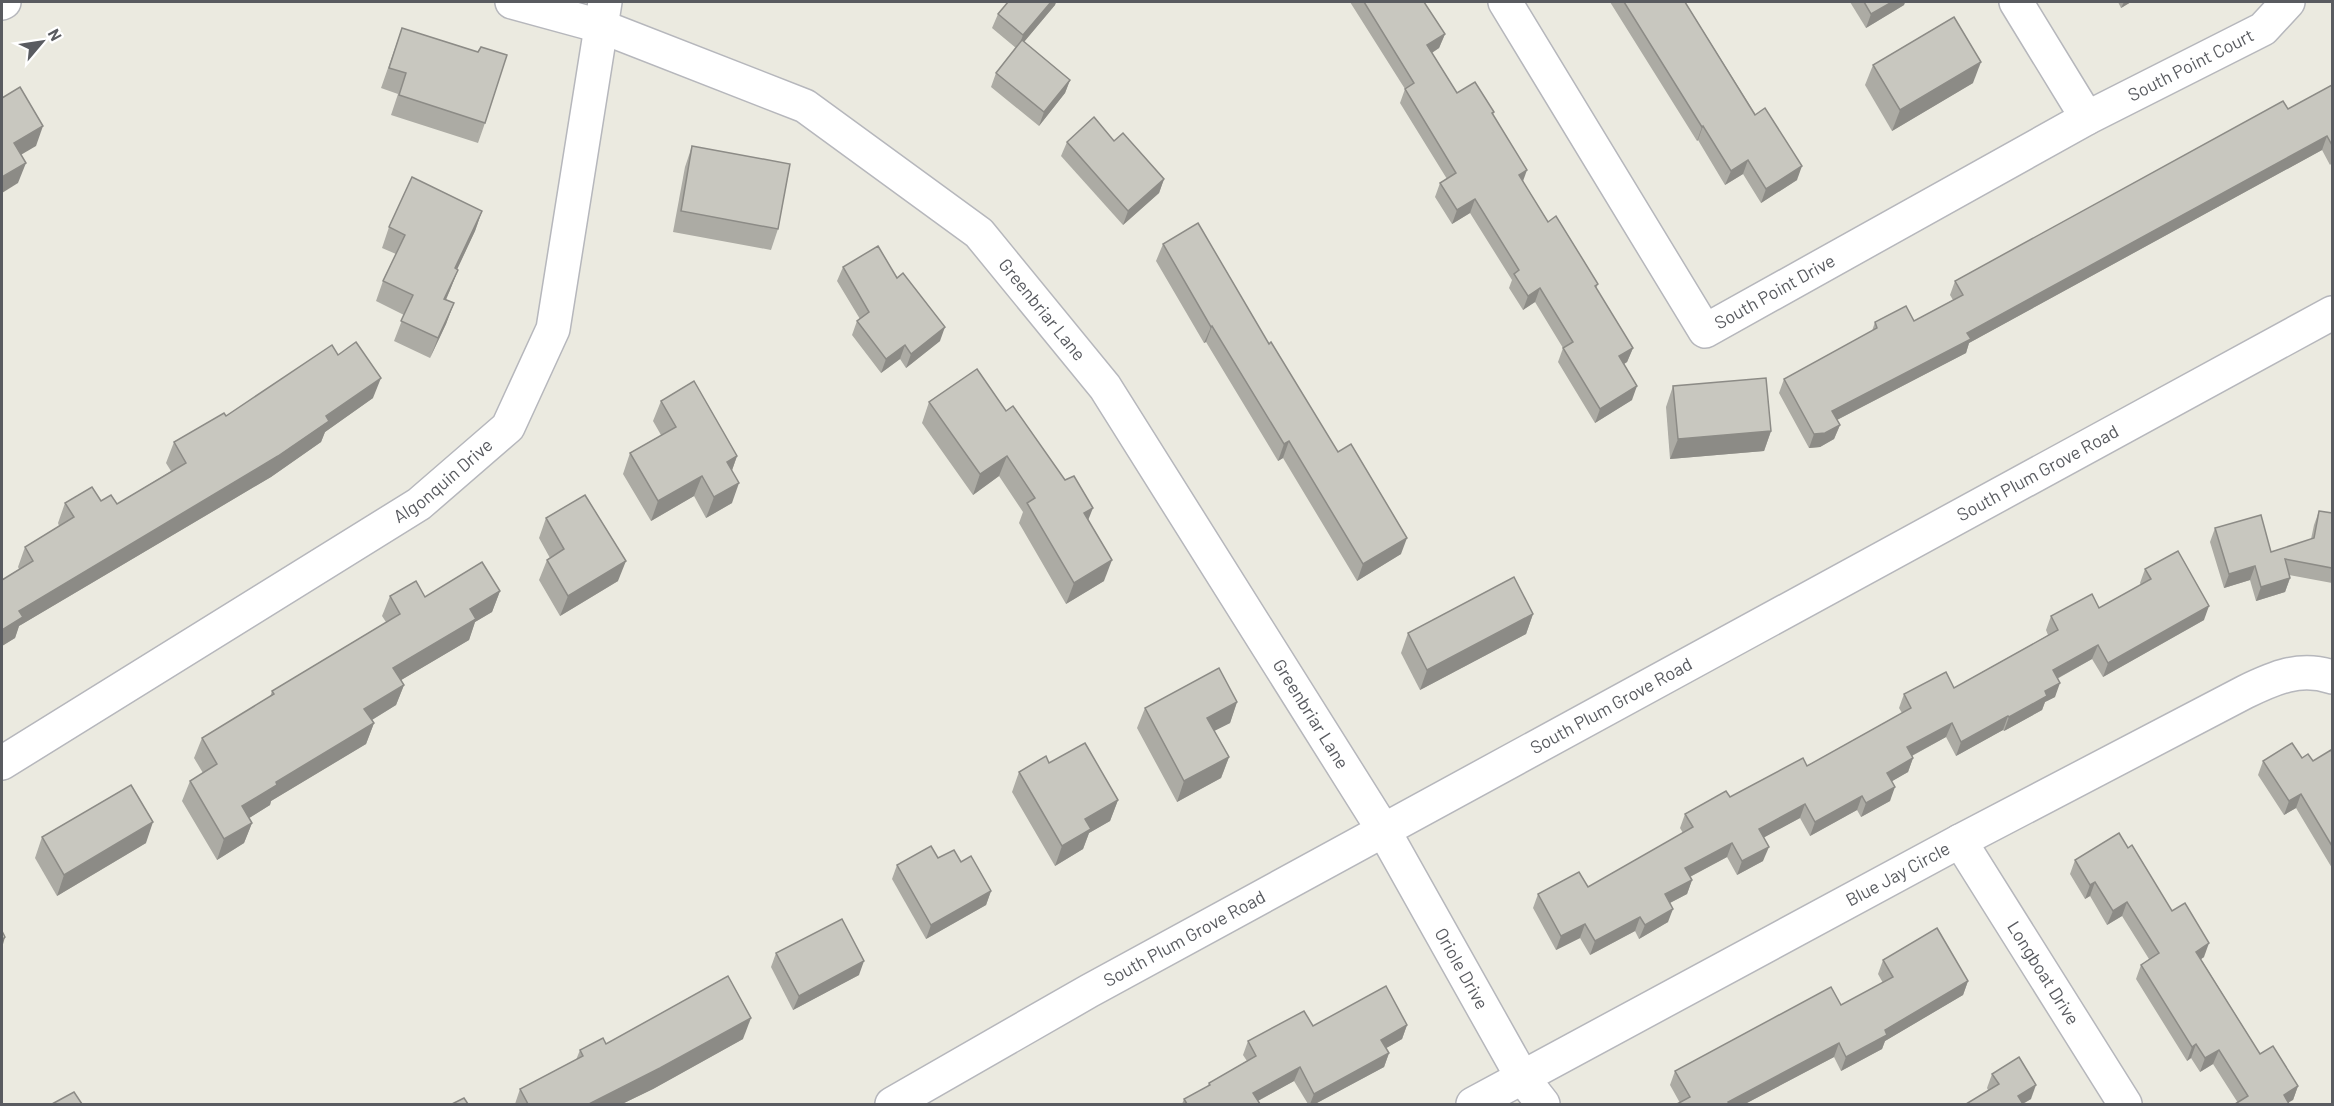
<svg xmlns="http://www.w3.org/2000/svg" width="2334" height="1106" font-family="Barlow,sans-serif">
	<rect width="100%" height="100%" fill="#ebeae0"/>
	<g fill="none" stroke-linecap="round" stroke-linejoin="round">
		<g stroke="#b6b7bc" stroke-width="36">
			<g id="minor">
				<path id="s1" d="M512 2 600 26 805 106 979 233 1105 387 1384 831 1522 1077 1543 1104"/>
				<path id="s2" d="M1505 2 1705 331 2087 118 2263 29 2288 2"/>
				<path d="M2016 2 2087 118"/>
				<path d="M2 3 4 2"/>
				<path id="s3" d="M2 763 419 504 508 427 553 329 605 2"/>
				<path id="s4" d="M1960 841 2125 1104"/>
				<path id="s5" d="M892 1104 1089 991 2332 313"/>
				<path id="s6" d="M1473 1104 1960 841 2245 692C2274 678 2300 666 2332 677"/>
			</g>
		</g>
		<use href="#minor" stroke="#fff" stroke-width="33"/>
	</g>
	<g fill="#acaba4">
		<path d="M1008 2H1056L1055 5 1024 42 1070 80 1065 93 1039 126 991 87 996 73 1016 48 992 28 998 14Z"/>
		<path d="M1350 2H1424L1445 34 1439 48 1432 53 1457 93 1494 112 1493 115 1523 182 1548 222 1598 284 1596 289 1633 348 1627 362 1624 364 1632 400 1595 423 1558 362 1563 348 1535 302 1523 310 1509 288 1512 280 1470 213 1452 224 1435 197 1440 183 1447 179 1400 103 1405 89Z"/>
		<path d="M1610 2H1685L1797 180 1761 203 1743 174 1725 185 1698 140 1697 141Z"/>
		<path d="M1850 2H1905L1904 5 1866 28Z"/>
		<path d="M2118 2H2131L2121 8Z"/>
		<path d="M402 28 478 52 485 123 478 143 391 115 398 94 381 88Z"/>
		<path d="M1873 65 1973 83 1892 131 1865 85Z"/>
		<path d="M2332 85V163L2330 165 2322 150 1969 343 1966 353 1837 420 1840 425 1834 439 1820 447 1809 448 1779 393 1784 379 1872 331 1875 322 1914 321 1953 300 1950 295 1955 281 2288 109Z"/>
		<path d="M1114 141 1164 179 1159 193 1123 225 1061 156 1067 142Z"/>
		<path d="M692 146 778 229 771 250 673 232 685 167Z"/>
		<path d="M482 211 475 231 457 269 458 270 446 300 454 303 446 324 430 358 394 341 404 315 376 301 383 281 396 254 382 248 389 227Z"/>
		<path d="M1163 244 1269 344 1338 452 1401 554 1357 581 1283 458 1278 461 1206 342 1204 343 1156 261Z"/>
		<path d="M843 267 897 278 940 341 906 368 900 359 881 373 852 335 857 321 860 319 837 281Z"/>
		<path d="M338 355 373 398 325 432 321 442 271 477 19 626 15 638 2 646V580L19 569 18 567 25 547 59 526 58 523 65 503 101 501 117 504 171 471 166 463 174 442 226 416Z"/>
		<path d="M1673 386 1771 431 1764 451 1670 459 1666 407Z"/>
		<path d="M661 401 737 456 732 470V503L706 518 694 496 651 521 623 474 630 453 661 435 653 421Z"/>
		<path d="M929 402 1006 411 1065 480 1088 520 1104 581 1066 604 1019 523 1023 512 999 476 973 495 922 423Z"/>
		<path d="M2319 511 2332 513V583L2289 575 2290 578 2285 592 2256 601 2250 580 2224 588 2210 542 2215 528 2271 552 2311 539 2314 525Z"/>
		<path d="M546 518 618 581 560 616 539 580 547 560 550 558 539 538Z"/>
		<path d="M2145 569 2204 620 2103 677 2092 659 2057 679 2055 697 2045 702 2042 710 2004 731 2003 730 1956 756 1946 737 1912 756 1913 758 1908 772 1892 781 1890 801 1861 817 1857 810 1810 836 1800 818 1764 837 1763 861 1737 875 1727 857 1690 877 1692 880 1687 894 1670 903 1668 922 1639 939 1635 931 1590 955 1580 938 1556 950 1533 908 1538 894 1588 887 1683 833 1680 828 1685 814 1730 797 1807 766 1902 713 1899 708 1904 694 1954 688 2048 635 2046 630 2051 616 2099 608 2141 585 2140 583Z"/>
		<path d="M500 591 492 612 475 622 469 640 401 680 404 685 396 705 372 720 374 723 366 744 271 801 270 805 249 818 252 823 244 843 217 860 182 801 190 781 203 773 194 758 202 738 270 697 272 691 386 622 382 616 390 596 425 597Z"/>
		<path d="M1533 614 1526 634 1420 690 1401 653 1408 633Z"/>
		<path d="M1237 702 1230 723 1214 731 1229 757 1221 778 1177 802 1137 728 1145 708Z"/>
		<path d="M2332 753V868L2296 808 2284 815 2258 775 2263 761 2302 758 2313 761Z"/>
		<path d="M1049 763 1118 800 1110 821 1089 833 1083 849 1055 866 1012 792 1019 772Z"/>
		<path d="M42 837 146 843 57 896 35 858Z"/>
		<path d="M2128 848 2204 957 2201 959 2260 1054 2298 1086 2293 1100 2238 1103 2213 1064 2200 1072 2191 1058 2187 1061 2136 979 2141 965 2149 959 2122 916 2107 925 2090 896 2085 899 2070 874 2075 860Z"/>
		<path d="M938 858 961 862 991 891 986 905 926 939 892 879 897 865Z"/>
		<path d="M776 953 859 975 793 1010 771 967Z"/>
		<path d="M1883 960 1968 981 1963 995 1885 1041 1882 1049 1841 1071 1834 1057 1745 1104H1677L1680 1103 1670 1085 1675 1071 1841 1005 1883 983 1878 974Z"/>
		<path d="M1407 1025 1402 1039 1386 1048 1389 1053 1384 1067 1315 1104H1308L1294 1081 1258 1101 1260 1104H1182L1184 1099 1207 1087 1209 1083 1247 1061 1243 1055 1248 1041 1313 1026Z"/>
		<path d="M743 1039 653 1089 622 1104H515L520 1089 576 1060 580 1050Z"/>
		<path d="M1992 1074 2031 1099 2023 1104 1988 1090 1987 1088Z"/>
	</g>
	<g fill="#8c8b86">
		<path d="M1051 2H1056L1055 5 1018 49 1023 35Z"/>
		<path d="M1892 2H1905L1904 5 1866 28 1871 14Z"/>
		<path d="M2124 2H2131L2121 8Z"/>
		<path d="M1445 34 1439 48 1422 59 1427 45Z"/>
		<path d="M1981 62 1973 83 1892 131 1900 110Z"/>
		<path d="M1070 80 1065 93 1039 126 1044 112Z"/>
		<path d="M43 126 36 146 7 163 14 143Z"/>
		<path d="M1703 126 1698 140 1697 141 1702 127Z"/>
		<path d="M2327 136 2322 150 1969 343 1966 353 1827 425 1832 411 1967 333Z"/>
		<path d="M1748 160 1743 174 1725 185 1731 171Z"/>
		<path d="M26 163 18 183 2 193V177Z"/>
		<path d="M1802 166 1797 180 1761 203 1766 189Z"/>
		<path d="M1527 170 1522 184 1519 175Z"/>
		<path d="M1164 179 1159 193 1123 225 1128 211Z"/>
		<path d="M1475 199 1470 213 1452 224 1457 210Z"/>
		<path d="M482 211 475 231 448 289 455 268Z"/>
		<path d="M458 270 450 290 437 319 444 299Z"/>
		<path d="M1540 288 1535 302 1523 310 1528 296Z"/>
		<path d="M454 303 446 324 430 358 438 338Z"/>
		<path d="M1212 326 1206 342 1204 343 1211 327Z"/>
		<path d="M945 327 940 341 906 368 911 354Z"/>
		<path d="M905 345 900 359 881 373 886 359Z"/>
		<path d="M1633 348 1627 362 1614 370 1619 356Z"/>
		<path d="M381 378 373 398 325 432 321 442 271 477 19 626 15 638 2 646V630L19 611 326 416Z"/>
		<path d="M1637 386 1632 400 1595 423 1600 409Z"/>
		<path d="M1840 425 1834 439 1820 447 1809 448 1814 434Z"/>
		<path d="M1771 431 1764 451 1670 459 1678 439Z"/>
		<path d="M1289 441 1283 458 1278 461 1284 444Z"/>
		<path d="M737 456 730 476 727 462Z"/>
		<path d="M1007 456 999 476 973 495 980 474Z"/>
		<path d="M702 476 694 496 651 521 658 501Z"/>
		<path d="M739 483 732 503 706 518 714 497Z"/>
		<path d="M1093 508 1085 528 1084 513Z"/>
		<path d="M1407 538 1401 554 1357 581 1363 564Z"/>
		<path d="M1112 560 1104 581 1066 604 1074 583Z"/>
		<path d="M626 561 618 581 560 616 568 596Z"/>
		<path d="M2255 566 2250 580 2224 588 2229 574Z"/>
		<path d="M2290 578 2285 592 2256 601 2261 587Z"/>
		<path d="M500 591 492 612 475 622 469 640 386 689 393 668 470 609Z"/>
		<path d="M2209 606 2204 620 2103 677 2108 663Z"/>
		<path d="M1533 614 1526 634 1420 690 1427 670Z"/>
		<path d="M2098 645 2092 659 2047 684 2053 670Z"/>
		<path d="M2060 683 2055 697 2045 702 2042 710 2004 731 2009 717 2045 691Z"/>
		<path d="M404 685 396 705 357 729 364 709Z"/>
		<path d="M1237 702 1230 723 1200 738 1207 718Z"/>
		<path d="M2008 716 2003 730 1956 756 1961 742Z"/>
		<path d="M374 723 366 744 271 801 270 805 235 827 242 806 276 782Z"/>
		<path d="M1952 723 1946 737 1902 761 1907 747Z"/>
		<path d="M1229 757 1221 778 1177 802 1184 781Z"/>
		<path d="M1913 758 1908 772 1882 787 1887 773Z"/>
		<path d="M1895 787 1890 801 1861 817 1866 803Z"/>
		<path d="M2301 794 2296 808 2284 815 2289 801Z"/>
		<path d="M1862 796 1857 810 1810 836 1815 822Z"/>
		<path d="M1118 800 1110 821 1089 833 1083 849 1055 866 1062 846 1085 819Z"/>
		<path d="M1805 804 1800 818 1754 843 1759 829Z"/>
		<path d="M153 822 146 843 57 896 64 875Z"/>
		<path d="M252 823 244 843 217 860 224 839Z"/>
		<path d="M1732 843 1727 857 1680 882 1685 868Z"/>
		<path d="M1769 847 1763 861 1737 875 1742 861Z"/>
		<path d="M1692 880 1687 894 1660 908 1665 894Z"/>
		<path d="M2095 882 2090 896 2085 899 2090 885Z"/>
		<path d="M991 891 986 905 926 939 931 925Z"/>
		<path d="M2127 902 2122 916 2107 925 2113 911Z"/>
		<path d="M1673 909 1668 922 1639 939 1645 925Z"/>
		<path d="M1640 917 1635 931 1590 955 1595 941Z"/>
		<path d="M1585 924 1580 938 1556 950 1561 936Z"/>
		<path d="M5 937 2 948V940Z"/>
		<path d="M2209 943 2204 957 2191 966 2196 952Z"/>
		<path d="M864 961 859 975 793 1010 799 996Z"/>
		<path d="M1968 981 1963 995 1885 1041 1882 1049 1841 1071 1846 1057 1885 1030Z"/>
		<path d="M751 1018 743 1039 653 1089 622 1104H589Z"/>
		<path d="M1407 1025 1402 1039 1376 1054 1381 1040Z"/>
		<path d="M1839 1043 1834 1057 1745 1104H1728V1102Z"/>
		<path d="M2196 1044 2191 1058 2187 1061 2192 1047Z"/>
		<path d="M2219 1050 2213 1064 2200 1072 2205 1058Z"/>
		<path d="M1389 1053 1384 1067 1315 1104H1310L1314 1094Z"/>
		<path d="M1300 1067 1294 1081 1252 1104 1253 1093Z"/>
		<path d="M2036 1085 2031 1099 2022 1104 2018 1096Z"/>
		<path d="M2298 1086 2293 1100 2286 1104 2284 1095Z"/>
	</g>
	<g fill="#c8c7bf" stroke="#8c8b86" stroke-width="1.5">
		<path d="M1008 2H1051L1023 35 998 14Z"/>
		<path d="M1364 2H1424L1445 34 1427 45 1457 93 1475 82 1494 112 1492 113 1527 170 1519 175 1548 222 1556 216 1598 284 1595 286 1633 348 1619 356 1637 386 1600 409 1563 348 1573 342 1540 288 1528 296 1514 274 1519 270 1475 199 1457 210 1440 183 1456 173 1405 89 1414 83Z"/>
		<path d="M1624 2H1685L1755 115 1765 108 1802 166 1766 189 1748 160 1731 171 1703 126 1702 127Z"/>
		<path d="M1864 2H1892L1871 14Z"/>
		<path d="M1954 17 1981 62 1900 110 1873 65Z"/>
		<path d="M402 28 478 52 481 47 507 55 485 123 399 95 406 73 389 68Z"/>
		<path d="M1022 40 1070 80 1044 112 996 73Z"/>
		<path d="M2332 85V145L2327 136 1967 333 1971 339 1832 411 1840 425 1825 433 1814 434 1784 379 1877 328 1875 322 1906 306 1914 321 1963 295 1955 281 2283 101 2288 109Z"/>
		<path d="M20 87 43 126 14 143 26 163 2 177V98Z"/>
		<path d="M1094 117 1114 141 1123 133 1164 179 1128 211 1067 142Z"/>
		<path d="M692 146 790 164 778 229 681 211Z"/>
		<path d="M412 177 482 211 455 268 458 270 444 299 454 303 438 338 401 321 413 295 383 281 405 235 389 227Z"/>
		<path d="M1198 223 1269 344 1271 342 1338 452 1351 444 1407 538 1363 564 1289 441 1284 444 1212 326 1211 327 1163 244Z"/>
		<path d="M878 246 897 278 903 273 945 327 911 354 905 345 886 359 857 321 869 312 843 267Z"/>
		<path d="M356 342 381 378 326 416 329 421 278 456 19 611 23 617 2 630V580L33 561 25 547 74 517 65 503 92 487 101 501 111 495 117 504 186 463 174 442 224 413 226 416 332 345 338 355Z"/>
		<path d="M977 369 1006 411 1013 406 1065 480 1074 476 1093 508 1084 513 1112 560 1074 583 1027 503 1035 498 1007 456 980 474 929 402Z"/>
		<path d="M1766 378 1771 431 1678 439 1673 386Z"/>
		<path d="M694 381 737 456 727 462 739 483 714 497 702 476 658 501 630 453 676 427 661 401Z"/>
		<path d="M585 495 626 561 568 596 547 560 564 549 546 518Z"/>
		<path d="M2319 511 2332 513V568L2285 559 2290 578 2261 587 2255 566 2229 574 2215 528 2261 515 2271 552 2314 538Z"/>
		<path d="M2178 551 2209 606 2108 663 2098 645 2053 670 2060 683 2045 691 2047 696 2009 717 2008 716 1961 742 1952 723 1907 747 1913 758 1887 773 1895 787 1866 803 1862 796 1815 822 1805 804 1759 829 1769 847 1742 861 1732 843 1685 868 1692 880 1665 894 1673 909 1645 925 1640 917 1595 941 1585 924 1561 936 1538 894 1579 872 1588 887 1693 827 1685 814 1726 791 1730 797 1803 758 1807 766 1911 708 1904 694 1946 672 1954 688 2058 630 2051 616 2092 594 2099 608 2151 579 2145 569Z"/>
		<path d="M482 562 500 591 470 609 476 619 393 668 404 685 364 709 374 723 276 782 277 785 242 806 252 823 224 839 190 781 217 764 202 738 274 694 272 691 400 614 390 596 416 581 425 597Z"/>
		<path d="M1514 577 1533 614 1427 670 1408 633Z"/>
		<path d="M1219 668 1237 702 1207 718 1229 757 1184 781 1145 708Z"/>
		<path d="M1085 743 1118 800 1085 819 1091 829 1062 846 1019 772 1046 756 1049 763Z"/>
		<path d="M2292 743 2302 758 2308 754 2313 761 2331 750 2332 753V846L2301 794 2289 801 2263 761Z"/>
		<path d="M131 785 153 822 64 875 42 837Z"/>
		<path d="M2119 833 2128 848 2132 845 2172 911 2185 903 2209 943 2196 952 2260 1054 2273 1046 2298 1086 2284 1095 2289 1104H2235L2248 1096 2219 1050 2205 1058 2196 1044 2192 1047 2141 965 2159 953 2127 902 2113 911 2095 882 2090 885 2075 860Z"/>
		<path d="M931 846 938 858 954 850 961 862 971 856 991 891 931 925 897 865Z"/>
		<path d="M842 919 864 961 799 996 776 953Z"/>
		<path d="M1937 928 1968 981 1885 1030 1887 1035 1846 1057 1839 1043 1728 1102 1729 1104H1677L1690 1097 1675 1071 1831 987 1841 1005 1893 977 1883 960Z"/>
		<path d="M2 931 5 937 2 940Z"/>
		<path d="M728 976 751 1018 660 1068 589 1104H528L520 1089 583 1056 580 1050 603 1038 606 1044Z"/>
		<path d="M1386 986 1407 1025 1381 1040 1389 1053 1314 1094 1300 1067 1253 1093 1260 1104H1187L1184 1099 1210 1085 1209 1083 1256 1056 1248 1041 1304 1011 1313 1026Z"/>
		<path d="M2019 1057 2036 1085 2018 1096 2023 1104H1966L1999 1084 1992 1074Z"/>
		<path d="M74 1092 82 1104H52Z"/>
		<path d="M464 1098 468 1104H452Z"/>
	</g>
	<g text-anchor="middle" stroke-width="5" stroke-linejoin="round" paint-order="stroke">
		<g font-size="18" fill="#595b60" stroke="#fff">
			<text dy="6" stroke="none"><textPath href="#s2" startOffset="939">South Point Court</textPath></text>
			<text dy="6" stroke="none"><textPath href="#s2" startOffset="465">South Point Drive</textPath></text>
			<text dy="6" stroke="none"><textPath href="#s1" startOffset="626">Greenbriar Lane</textPath></text>
			<text dy="6" stroke="none"><textPath href="#s5" startOffset="1308">South Plum Grove Road</textPath></text>
			<text dy="6" stroke="none"><textPath href="#s3" startOffset="524">Algonquin Drive</textPath></text>
			<text dy="6" stroke="none"><textPath href="#s5" startOffset="822">South Plum Grove Road</textPath></text>
			<text dy="6" stroke="none"><textPath href="#s1" startOffset="1112">Greenbriar Lane</textPath></text>
			<text dy="6" stroke="none"><textPath href="#s6" startOffset="483">Blue Jay Circle</textPath></text>
			<text dy="6" stroke="none"><textPath href="#s5" startOffset="336">South Plum Grove Road</textPath></text>
			<text dy="6" stroke="none"><textPath href="#s1" startOffset="1408">Oriole Drive</textPath></text>
			<text dy="6" stroke="none"><textPath href="#s4" startOffset="156">Longboat Drive</textPath></text>
		</g>
	</g>
	<rect width="2334" height="1106" fill="none" stroke="#595b60" stroke-width="6"/>
	<g transform="translate(42 42) rotate(61)" stroke="#ffffff" stroke-width="4.5" paint-order="stroke">
	<path d="M0-4.5L10 22L0 15L-10 22Z" fill="#595b60"/>
	<text y="-9" font-size="16" font-weight="bold" text-anchor="middle" fill="#595b60">N</text>
	</g>
</svg>
